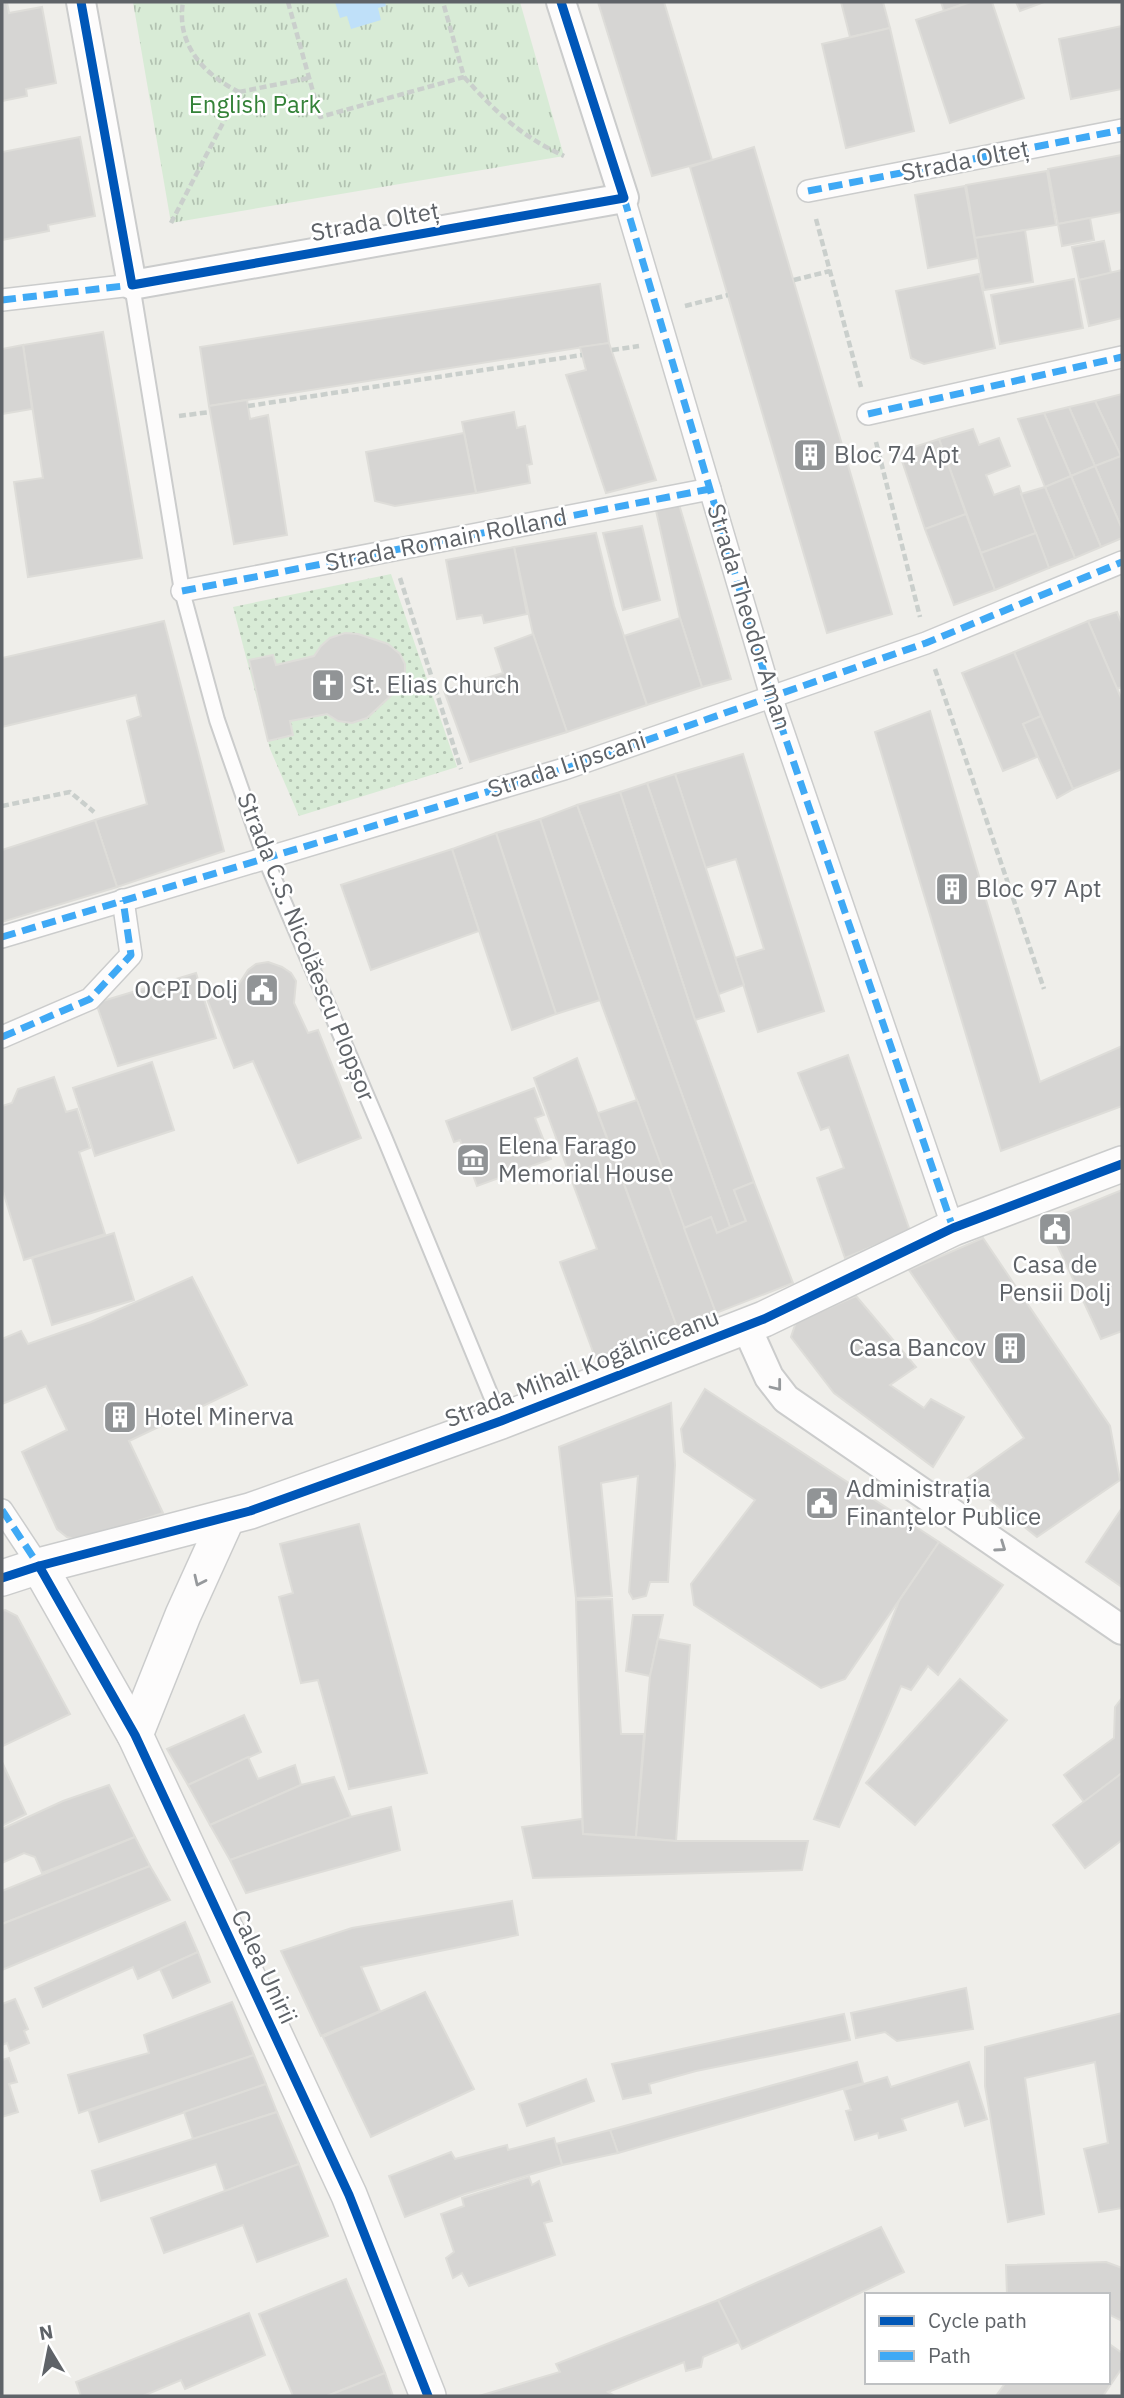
<svg xmlns="http://www.w3.org/2000/svg" width="1124" height="2398" font-family="'IBM Plex Sans',sans-serif">
	<defs>
		<pattern id="grass-dots" width="8" height="8" patternUnits="userSpaceOnUse" patternTransform="scale(1.75)"><rect width="8" height="8" fill="#d8ebd6"/><path d="M2 2h.1M6 6h.1" fill="none" stroke="#b2c2b1" stroke-width="1.8" stroke-linecap="round"/></pattern>
		<pattern id="park-tufts" width="24" height="20" patternUnits="userSpaceOnUse" patternTransform="scale(1.75)"><rect width="24" height="20" fill="#d8ebd6"/><path d="M3 7l-1-3M5 7V3M7 7l1-3M15 17l-1-3M17 17v-4M19 17l1-3" fill="none" stroke="#b2c2b1"/></pattern>
	</defs>
	<rect width="100%" height="100%" fill="#efeeea"/>
	<path fill="url(#grass-dots)" d="M391 574 457 767 299 816 270 749 233 607Z"/>
	<path fill="url(#park-tufts)" d="M133 2H520L564 156 171 223Z"/>
	<path fill="#bfe0f9" d="M335 2H385L386 6 378 8 381 20 351 29 347 16 340 18Z"/>
	<g fill="#d6d5d3" stroke="#deddd9" stroke-width="2">
		<path d="M7 2 9 13 42 7 56 83 26 89 27 96 2 101V3Z"/>
		<path d="M598 2H664L712 160 652 176Z"/>
		<path d="M841 2H883L890 28 850 37Z"/>
		<path d="M941 2H969L944 11Z"/>
		<path d="M971 2H992L1024 98 950 123 916 20Z"/>
		<path d="M1016 2H1044L1020 11Z"/>
		<path d="M1122 26V89L1071 99 1059 39Z"/>
		<path d="M890 28 914 131 846 148 822 44Z"/>
		<path d="M80 137 95 216 48 225 49 231 2 240V152Z"/>
		<path d="M754 147 892 614 827 633 690 167Z"/>
		<path d="M1122 155V212L1058 224 1048 169Z"/>
		<path d="M1047 171 1056 225 975 238 966 185Z"/>
		<path d="M965 186 978 258 928 268 915 195Z"/>
		<path d="M1090 218 1094 240 1062 246 1058 224Z"/>
		<path d="M1025 230 1033 282 984 290 975 238Z"/>
		<path d="M1104 241 1111 273 1079 280 1072 247Z"/>
		<path d="M1122 270V318L1089 326 1079 280Z"/>
		<path d="M979 274 995 348 924 364 911 358 896 291Z"/>
		<path d="M1074 279 1083 328 1000 344 991 295Z"/>
		<path d="M600 284 609 343 209 406 200 347Z"/>
		<path d="M103 332 142 558 28 577 14 482 43 478 23 345Z"/>
		<path d="M609 343 656 480 606 493 566 375 586 370 580 347Z"/>
		<path d="M23 345 32 409 2 414V349Z"/>
		<path d="M1122 394V459L1095 401Z"/>
		<path d="M247 400 250 419 268 415 287 535 234 544 209 406Z"/>
		<path d="M1095 401 1121 456 1095 466 1069 407Z"/>
		<path d="M1069 407 1095 466 1071 476 1044 413Z"/>
		<path d="M514 412 517 428 525 426 532 464 527 465 530 483 476 493 462 422Z"/>
		<path d="M1044 413 1071 476 1045 487 1018 419Z"/>
		<path d="M973 429 979 445 999 438 1010 466 986 475 994 495 1019 486 1036 533 981 553 939 439Z"/>
		<path d="M464 433 476 493 395 506 375 501 366 452Z"/>
		<path d="M939 439 966 514 925 529 899 452Z"/>
		<path d="M1121 456 1122 459V529L1095 466Z"/>
		<path d="M1095 466 1122 529V538L1101 547 1071 476Z"/>
		<path d="M1071 476 1101 547 1075 558 1045 487Z"/>
		<path d="M1045 487 1075 558 1049 568 1021 494Z"/>
		<path d="M678 501 731 679 702 687 680 618 655 506Z"/>
		<path d="M966 514 995 590 954 605 925 529Z"/>
		<path d="M642 526 660 600 623 610 603 533Z"/>
		<path d="M596 533 614 606 647 705 567 732 533 634 514 547Z"/>
		<path d="M1036 533 1049 568 995 590 981 553Z"/>
		<path d="M514 547 527 614 484 623 482 615 457 619 446 560Z"/>
		<path d="M1117 612 1122 624V687L1117 689 1088 621Z"/>
		<path d="M680 618 702 687 647 705 624 636Z"/>
		<path d="M164 621 224 851 117 887 95 820 147 804 127 721 141 716 136 695 2 727V658Z"/>
		<path d="M1088 621 1122 700V769L1073 789 1014 652Z"/>
		<path d="M345 633 358 634 388 644 400 654 405 664V680L397 690 367 718 352 723 338 721 327 714 290 721 293 735 268 741 249 660 273 655 276 665 314 656 321 646 330 638Z"/>
		<path d="M533 634 567 732 470 762 444 691 503 673 495 648Z"/>
		<path d="M1014 652 1041 716 1023 724 1037 757 1003 771 962 673Z"/>
		<path d="M930 711 1040 1082 1122 1046V1106L1001 1151 875 732Z"/>
		<path d="M1041 716 1073 789 1057 798 1023 724Z"/>
		<path d="M743 754 824 1011 758 1032 735 958 764 949 736 859 705 868 675 774Z"/>
		<path d="M675 774 744 985 719 994 647 783Z"/>
		<path d="M647 783 724 1011 695 1020 620 792Z"/>
		<path d="M620 792 695 1020 754 1182 734 1190 746 1221 730 1227 577 805Z"/>
		<path d="M577 805 730 1227 717 1233 711 1217 684 1228 600 1000 540 819Z"/>
		<path d="M540 819 600 1000 556 1014 496 833Z"/>
		<path d="M95 820 117 887 2 922V850Z"/>
		<path d="M496 833 556 1014 512 1030 452 849Z"/>
		<path d="M452 849 479 931 371 970 341 885Z"/>
		<path d="M268 962 282 967 291 973 296 981 294 1003 308 1033 318 1030 361 1138 298 1163 253 1061 234 1068 207 999 237 987 248 970 256 964Z"/>
		<path d="M196 973 216 1038 118 1066 96 1003Z"/>
		<path d="M848 1055 910 1231 845 1258 817 1178 844 1168 829 1127 821 1130 798 1073Z"/>
		<path d="M577 1058 677 1327 596 1360 560 1262 597 1249 534 1078Z"/>
		<path d="M152 1062 174 1130 95 1156 73 1088Z"/>
		<path d="M54 1077 66 1112 77 1109 90 1148 79 1152 105 1234 24 1260 2 1188V1106L12 1103 18 1089Z"/>
		<path d="M534 1088 544 1115 535 1118 551 1159 477 1186 460 1140 454 1142 446 1121Z"/>
		<path d="M637 1100 716 1313 677 1327 598 1113Z"/>
		<path d="M754 1182 793 1283 716 1313 684 1228 711 1217 717 1233 746 1221 734 1190Z"/>
		<path d="M1122 1190V1331L1101 1339 1046 1221Z"/>
		<path d="M114 1233 134 1300 52 1325 32 1258Z"/>
		<path d="M983 1238 1110 1426 1120 1480 1037 1537 965 1480 1024 1438 909 1270Z"/>
		<path d="M192 1277 247 1385 129 1441 163 1513 79 1540 67 1537 57 1529 22 1452 67 1430 46 1386 2 1404V1339L21 1331 28 1344 91 1322Z"/>
		<path d="M856 1296 916 1367 890 1385 924 1408 931 1399 964 1417 933 1467 834 1393 791 1337 796 1322Z"/>
		<path d="M705 1389 939 1542 845 1679 821 1688 694 1605 691 1584 755 1500 684 1452 681 1429Z"/>
		<path d="M671 1403 675 1465 668 1582H650L646 1596 633 1599 629 1592 638 1476 601 1483 612 1596 576 1598 559 1447Z"/>
		<path d="M1122 1508V1587L1086 1562Z"/>
		<path d="M359 1524 427 1773 349 1789 318 1680 301 1683 279 1597 293 1593 280 1544Z"/>
		<path d="M939 1542 1003 1585 938 1675 928 1666 911 1690 901 1686 839 1827 814 1819 899 1601Z"/>
		<path d="M612 1599 621 1734H644L636 1837 583 1834 576 1600Z"/>
		<path d="M5 1610 17 1616 70 1714 3 1746 2 1611Z"/>
		<path d="M633 1615H663L650 1676 626 1671Z"/>
		<path d="M658 1639 690 1645 676 1841 636 1837 650 1676Z"/>
		<path d="M960 1679 1007 1720 915 1825 866 1783Z"/>
		<path d="M1122 1698V1773L1084 1802 1064 1775 1114 1738 1115 1707Z"/>
		<path d="M244 1715 261 1752 188 1785 167 1749Z"/>
		<path d="M248 1757 258 1779 295 1765 301 1785 210 1825 188 1785Z"/>
		<path d="M2 1762 26 1814 2 1826Z"/>
		<path d="M1122 1773V1840L1085 1868 1053 1825Z"/>
		<path d="M334 1777 351 1817 230 1860 210 1825 301 1785Z"/>
		<path d="M109 1785 135 1837 42 1873 35 1857 24 1853 2 1863V1829L63 1801Z"/>
		<path d="M391 1807 400 1850 246 1893 230 1860 351 1817Z"/>
		<path d="M582 1819 583 1834 676 1841H808L802 1870 533 1878 522 1827Z"/>
		<path d="M135 1837 150 1866 2 1924V1891Z"/>
		<path d="M150 1866 170 1900 2 1970V1924Z"/>
		<path d="M512 1901 518 1935 361 1967 380 2011 321 2036 281 1951 352 1928Z"/>
		<path d="M185 1922 198 1952 138 1979 133 1967 43 2007 35 1988Z"/>
		<path d="M198 1952 210 1982 173 1998 160 1969Z"/>
		<path d="M966 1988 973 2029 897 2041 885 2032 856 2038 851 2013Z"/>
		<path d="M425 1992 474 2089 371 2137 323 2037Z"/>
		<path d="M15 1999 28 2029 24 2031 29 2043 10 2051 7 2043 2 2045V2004Z"/>
		<path d="M232 2002 254 2055 79 2113 68 2075 149 2053 144 2035Z"/>
		<path d="M1122 2013V2208L1099 2212 1084 2149 1108 2143 1095 2062 1025 2078 1044 2214 1008 2222 985 2086V2047Z"/>
		<path d="M844 2014 850 2040 696 2071 649 2084 651 2093 623 2099 612 2064Z"/>
		<path d="M254 2055 266 2084 99 2142 89 2111Z"/>
		<path d="M9 2058 17 2082 9 2084 18 2112 2 2117V2060Z"/>
		<path d="M857 2062 863 2083 618 2153 610 2130Z"/>
		<path d="M969 2062 987 2119 965 2126 958 2101 902 2119 906 2130 879 2138 878 2133 855 2140 846 2111 851 2110 844 2090 887 2077 891 2087Z"/>
		<path d="M586 2079 594 2101 527 2126 519 2104Z"/>
		<path d="M266 2084 277 2112 193 2139 184 2112Z"/>
		<path d="M277 2112 299 2164 225 2191 216 2164 101 2201 92 2171Z"/>
		<path d="M610 2130 618 2153 562 2165 556 2144Z"/>
		<path d="M554 2138 562 2165 465 2194 405 2217 389 2176 451 2152 455 2159 507 2145 508 2150Z"/>
		<path d="M299 2164 328 2236 257 2262 243 2225 164 2253 151 2218Z"/>
		<path d="M529 2177 532 2185 539 2181 552 2221 544 2223 555 2255 469 2286 462 2273 453 2278 446 2258 454 2252 441 2214 464 2206 462 2198Z"/>
		<path d="M881 2227 904 2272 742 2349 718 2300Z"/>
		<path d="M1106 2262 1122 2268V2321L1108 2314V2295H1007L1006 2265Z"/>
		<path d="M346 2279 385 2373 327 2396H293L259 2314Z"/>
		<path d="M718 2300 739 2342 703 2357 701 2367 686 2371 684 2362 608 2392 615 2396H479L560 2372 556 2364Z"/>
		<path d="M249 2313 265 2355 185 2389 181 2380 143 2396H81L76 2382Z"/>
		<path d="M1108 2343 1122 2353V2368L1103 2396H996L1006 2382H1108Z"/>
		<path d="M385 2373 393 2396H327Z"/>
	</g>
	<g fill="none" stroke-linecap="round" stroke-linejoin="round">
		<g stroke="#cbcccc" stroke-width="18">
			<path id="service" d="M132 285 182 591 217 720 265 858 385 1139 501 1420"/>
		</g>
		<g stroke="#cbcccc" stroke-width="24">
			<g id="pedestrian">
				<path d="M808 191 1122 130"/>
				<path d="M624 198 771 696 953 1228"/>
				<path d="M2 300 132 285"/>
				<path d="M868 414 1122 357"/>
				<path d="M182 591 710 489"/>
				<path d="M2 937 564 769 926 643 1122 562"/>
				<path d="M2 1037 90 999 131 955 123 900"/>
				<path d="M2 1510 39 1566"/>
			</g>
		</g>
		<g stroke="#cbcccc" stroke-width="32">
			<g id="minor">
				<path d="M81 2 132 285 624 198 561 2"/>
				<path d="M746 1326 769 1377 786 1399 1122 1630"/>
			</g>
		</g>
		<g stroke="#cbcccc" stroke-width="38">
			<g id="tertiary">
				<path d="M39 1566 135 1735 349 2195 428 2396"/>
				<path d="M2 1578 39 1566 250 1511 501 1421 764 1319 953 1228 1122 1164"/>
				<path d="M135 1735 183 1615 227 1518"/>
			</g>
		</g>
		<g stroke="#cacfcc" stroke-width="4.5" stroke-dasharray="7 3.5" stroke-linecap="butt">
			<path d="M288 2 320 117 464 77 443 2"/>
			<path d="M464 77C496 112 519 135 564 156"/>
			<path d="M239 92 309 78"/>
			<path d="M816 219 861 387"/>
			<path d="M171 223 239 92C203 74 176 44 183 2"/>
			<path d="M794 280 830 271"/>
			<path d="M685 306 728 295"/>
			<path d="M612 350 639 346"/>
			<path d="M248 406 582 355"/>
			<path d="M179 416 210 412"/>
			<path d="M876 442 920 617"/>
			<path d="M400 578 461 769"/>
			<path d="M935 669 1044 989"/>
			<path d="M2 806 70 792 94 812"/>
		</g>
		<use href="#service" stroke="#fdfcfc" stroke-width="14"/>
		<use href="#pedestrian" stroke="#fdfcfc" stroke-width="21"/>
		<use href="#minor" stroke="#fdfcfc" stroke-width="28"/>
		<use href="#tertiary" stroke="#fdfcfc" stroke-width="35"/>
		<g stroke="#3fa9f5" stroke-width="7" stroke-dasharray="14 7" stroke-linecap="butt">
			<path d="M808 191 1122 130"/>
			<path d="M624 198 771 696 953 1228"/>
			<path d="M2 300 132 285"/>
			<path d="M868 414 1122 357"/>
			<path d="M182 591 710 489"/>
			<path d="M2 937 564 769 926 643 1122 562"/>
			<path d="M2 1037 90 999 131 955 123 900"/>
			<path d="M2 1510 39 1566"/>
		</g>
		<g stroke="#fff" stroke-width="13">
			<g id="cycleway">
				<path d="M81 2 132 285 624 198 561 2"/>
				<path d="M39 1566 135 1735 349 2195 428 2396"/>
				<path d="M2 1578 39 1566 250 1511 501 1421 764 1319 953 1228 1122 1164"/>
			</g>
		</g>
		<use href="#cycleway" stroke="#0057b8" stroke-width="9"/>
	</g>
	<defs><path id="oneway-chevron" d="M-2-3.5L2.5 0L-2 3.5" fill="none" stroke-width="1.6" stroke-linecap="round" stroke-linejoin="round" transform="scale(1.75)"/></defs>
	<g stroke="#96999c">
		<use href="#oneway-chevron" transform="translate(777 1386) rotate(52)"/>
		<use href="#oneway-chevron" transform="translate(1001 1547) rotate(35)"/>
		<use href="#oneway-chevron" transform="translate(199 1581) rotate(115)"/>
	</g>
	<defs>
		<g id="building-square" transform="scale(1.75)"><rect x="-9" y="-9" width="18" height="18" rx="4" fill="#919496" stroke="#fff"/><path d="M-4-6H4V6H1V3H-1V6H-4ZM-2.5-4.3h1.7v1.8h-1.7ZM.8-4.3h1.7v1.8H.8ZM-2.5-1h1.7V.8h-1.7ZM.8-1h1.7V.8H.8Z" fill="#fff"/></g>
		<g id="church-square" transform="scale(1.75)"><rect x="-9" y="-9" width="18" height="18" rx="4" fill="#919496" stroke="#fff"/><path d="M-1.2-6h2.4v3.5h3.3v2.4h-3.3V6h-2.4V-.1h-3.3v-2.4h3.3Z" fill="#fff"/></g>
		<g id="civic-square" transform="scale(1.75)"><rect x="-9" y="-9" width="18" height="18" rx="4" fill="#919496" stroke="#fff"/><path d="M-.6-6.5H3V-4.5H.6V-3L4-1V1h2V6H-6V1h2V-1L-.6-3ZM-1.2 2.5V6h2.4V2.5Z" fill="#fff"/></g>
		<g id="museum-square" transform="scale(1.75)"><rect x="-9" y="-9" width="18" height="18" rx="4" fill="#919496" stroke="#fff"/><path d="M0-6L6-3V-2H-6V-3ZM-5-1h2V3h-2ZM-1-1h2V3h-2ZM3-1h2V3H3ZM-6 4H6V6H-6Z" fill="#fff"/></g>
	</defs>
	<g fill-rule="evenodd">
		<use href="#building-square" x="810" y="455"/>
		<use href="#church-square" x="328" y="685"/>
		<use href="#building-square" x="952" y="889"/>
		<use href="#civic-square" x="262" y="990"/>
		<use href="#museum-square" x="473" y="1160"/>
		<use href="#civic-square" x="1055" y="1229"/>
		<use href="#building-square" x="1010" y="1348"/>
		<use href="#building-square" x="120" y="1417"/>
		<use href="#civic-square" x="822" y="1503"/>
	</g>
	<g text-anchor="middle" stroke-width="5" stroke-linejoin="round" paint-order="stroke">
		<g font-size="24" fill="#348238" stroke="#fff">
			<text x="255" y="113">English Park</text>
		</g>
		<g font-size="24" fill="#5f6368" stroke="#fff">
			<text transform="translate(965 161) rotate(-11)" y="8">Strada Olteț</text>
			<text transform="translate(375 222) rotate(-10)" y="8">Strada Olteț</text>
			<text transform="translate(446 540) rotate(-11)" y="8">Strada Romain Rolland</text>
			<text transform="translate(749 617) rotate(73)" y="8">Strada Theodor Aman</text>
			<text transform="translate(567 765) rotate(-18)" y="8">Strada Lipscani</text>
			<text transform="translate(306 947) rotate(68)" y="8">Strada C.S. Nicolăescu Plopșor</text>
			<text transform="translate(582 1368) rotate(-21)" y="8">Strada Mihail Kogălniceanu</text>
			<text transform="translate(264 1967) rotate(65)" y="8">Calea Unirii</text>
		</g>
		<g font-size="24" fill="#5f6368" stroke="#fff" text-anchor="start">
			<text x="834" y="463">Bloc 74 Apt</text>
			<text x="352" y="693">St. Elias Church</text>
			<text x="976" y="897">Bloc 97 Apt</text>
			<text x="238" y="998" text-anchor="end">OCPI Dolj</text>
			<text x="498" y="1154">Elena Farago<tspan x="498" dy="28">Memorial House</tspan></text>
			<text x="1055" y="1273" text-anchor="middle">Casa de<tspan x="1055" dy="28">Pensii Dolj</tspan></text>
			<text x="986" y="1356" text-anchor="end">Casa Bancov</text>
			<text x="144" y="1425">Hotel Minerva</text>
			<text x="846" y="1497">Administrația<tspan x="846" dy="28">Finanțelor Publice</tspan></text>
		</g>
	</g>
	<rect width="1124" height="2398" fill="none" stroke="#5f6368" stroke-width="7"/>
	<rect x="865" y="2293" width="245" height="91" fill="#ffffff" stroke="#bfc1c3" stroke-width="2"/>
	<rect x="879" y="2316" width="35" height="10" fill="#0057b8" stroke="#bfc1c3" stroke-width="2"/>
	<text x="928" y="2328" font-size="21" fill="#5f6368">Cycle path</text>
	<rect x="879" y="2351" width="35" height="10" fill="#3fa9f5" stroke="#bfc1c3" stroke-width="2"/>
	<text x="928" y="2363" font-size="21" fill="#5f6368">Path</text>
	<g transform="translate(49 2349) rotate(350)" stroke="#ffffff" stroke-width="5" paint-order="stroke">
	<path d="M0-5L12 26L0 18L-12 26Z" fill="#5f6368"/>
	<text y="-10" font-size="19" font-weight="bold" text-anchor="middle" fill="#5f6368">N</text>
	</g>
</svg>
